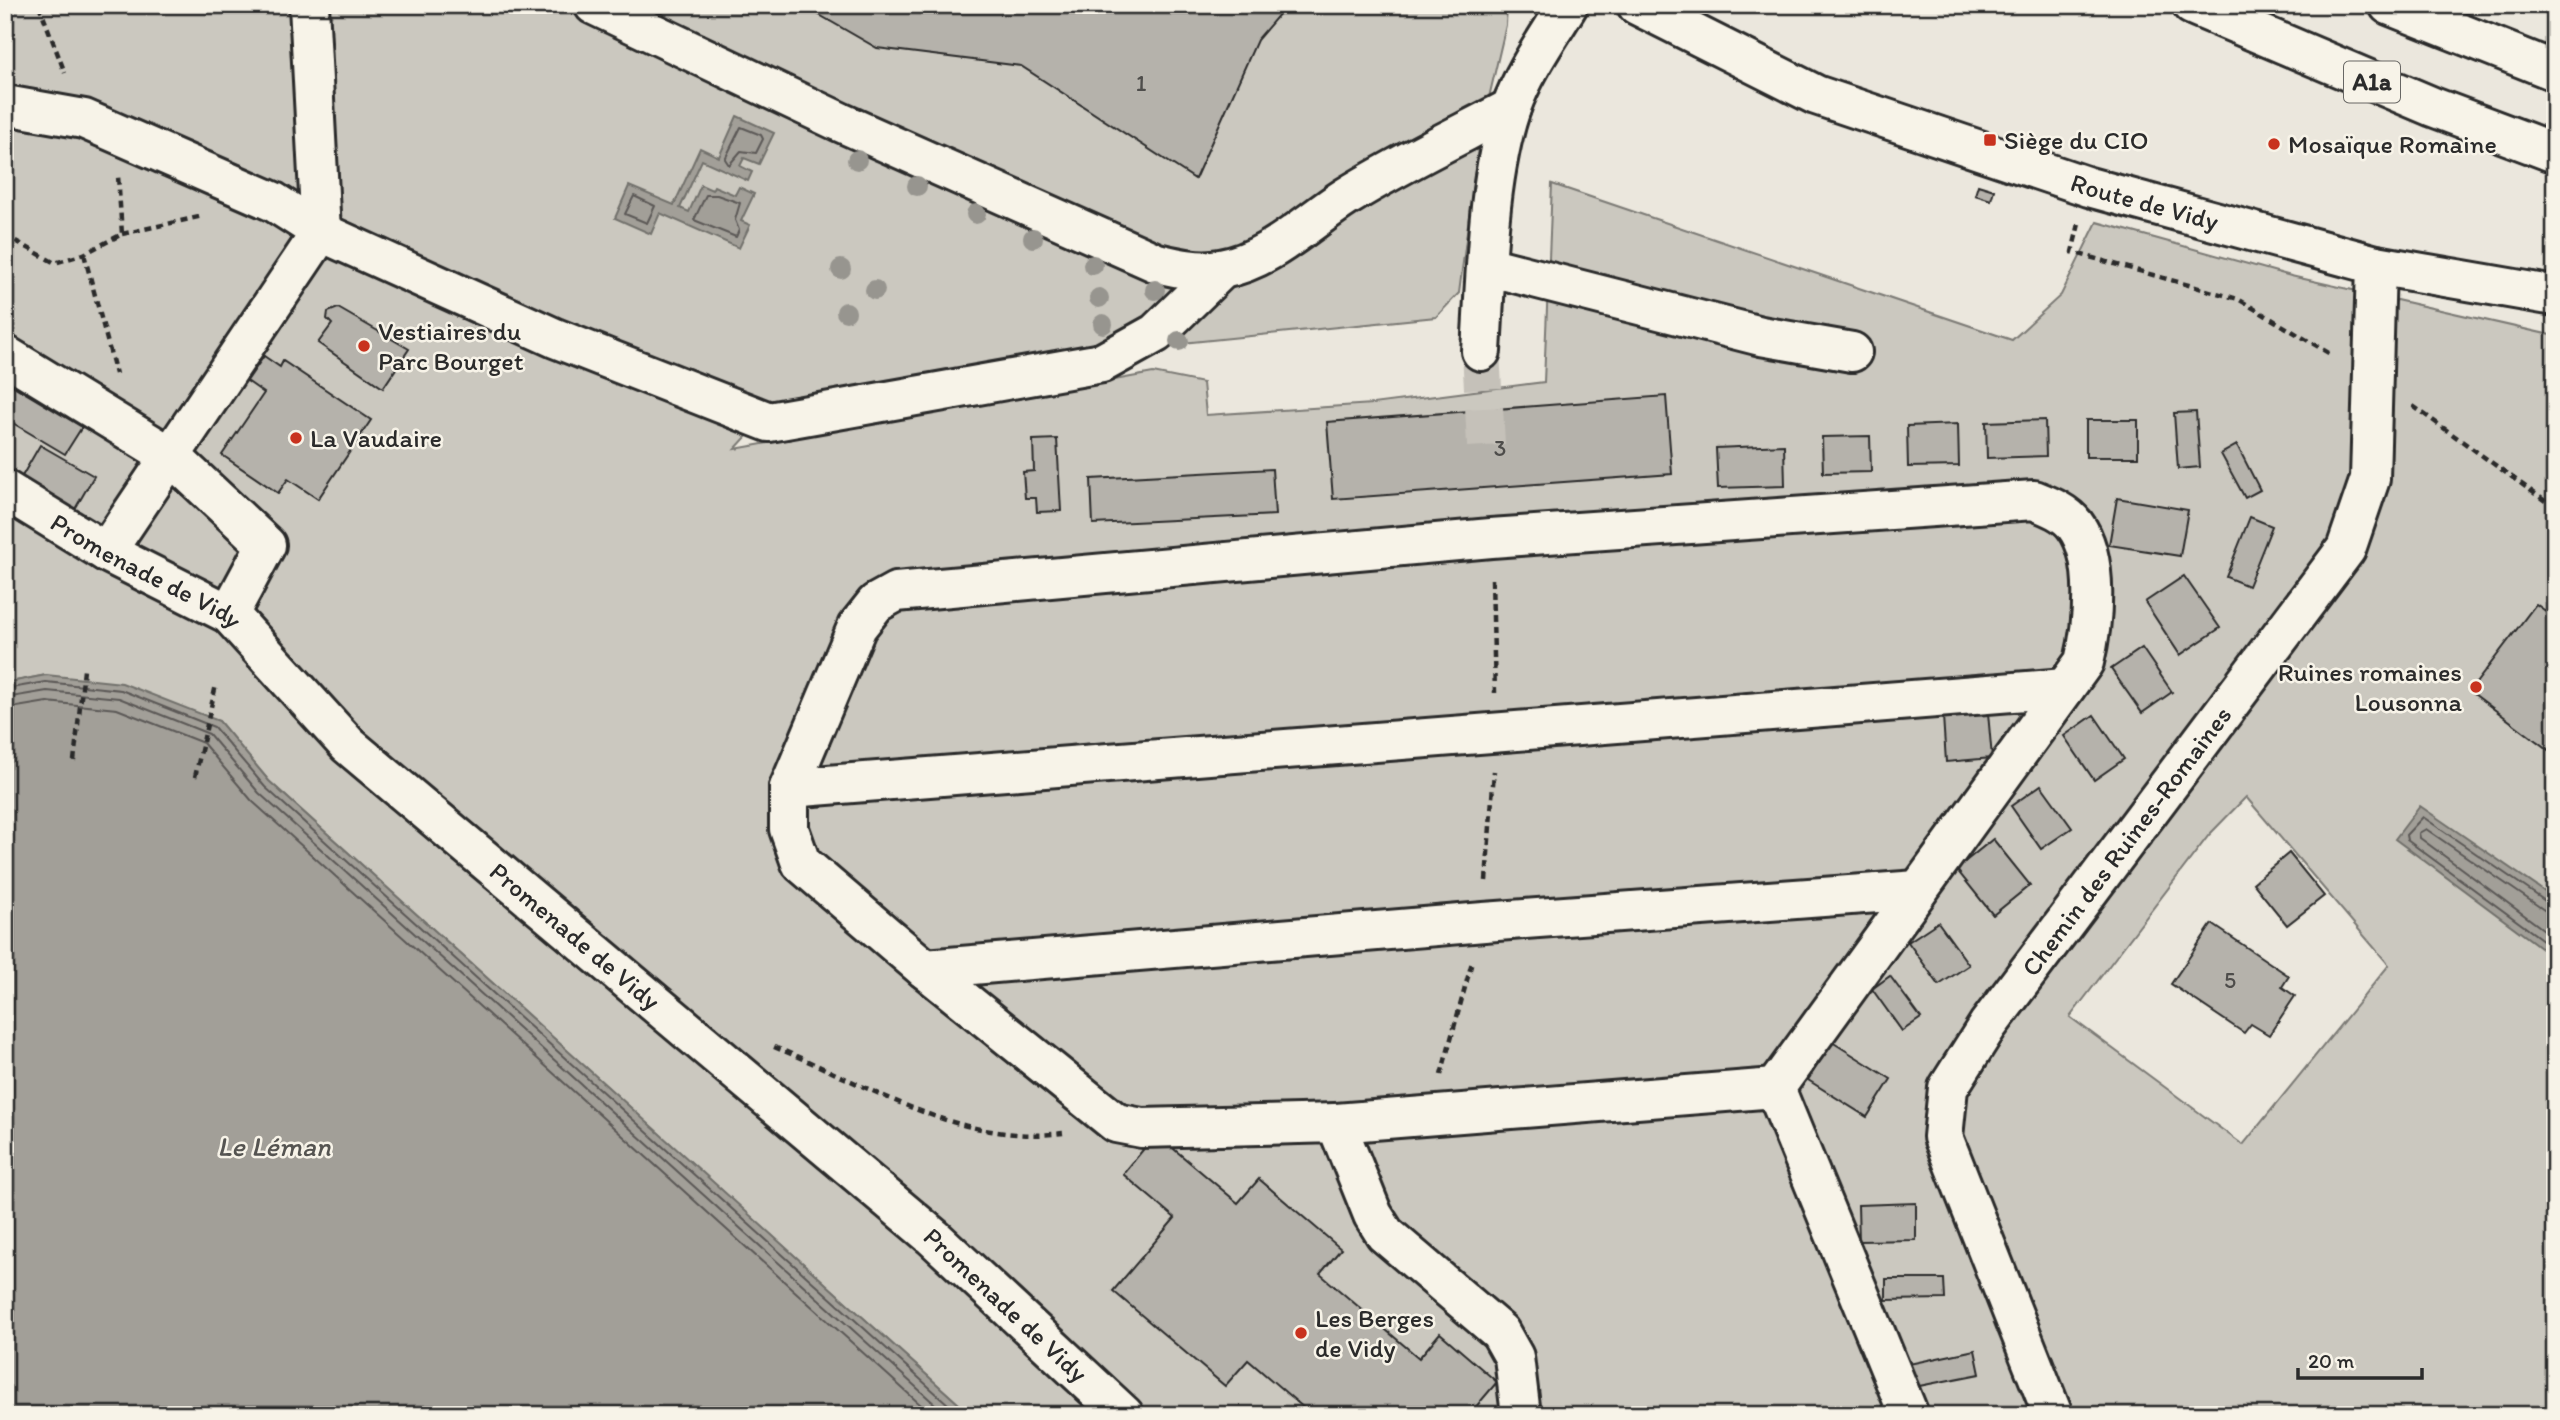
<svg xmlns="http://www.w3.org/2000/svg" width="2560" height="1420" font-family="Itim,sans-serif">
	<rect width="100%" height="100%" fill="#ebe7dd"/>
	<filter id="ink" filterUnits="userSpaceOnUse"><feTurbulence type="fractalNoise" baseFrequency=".0143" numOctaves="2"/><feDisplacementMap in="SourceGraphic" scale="14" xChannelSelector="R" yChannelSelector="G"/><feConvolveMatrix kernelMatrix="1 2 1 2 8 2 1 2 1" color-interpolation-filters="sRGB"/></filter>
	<g filter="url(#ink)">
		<path fill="#cbc8bf" stroke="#7b7a75" stroke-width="2" fill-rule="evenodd" d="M5 5H1507L1506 25 1479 140 1459 293 1436 317 1143 347 781 399 735 449 1153 373 1203 383 1206 415 1373 404 1544 382 1552 184 2012 340 2061 295 2097 222 2291 276 2555 336V1415H971L269 781 219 721 46 675 5 683ZM2246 797 2389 965 2243 1145 2070 1017 2209 835Z"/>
		<g fill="#a29f98" stroke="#72716c" stroke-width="2">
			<path d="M737 116 774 133 759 164 744 158 740 166 752 172 748 181 702 160 680 208 689 212 701 185 712 190 714 186 735 195 739 187 754 194 741 221 750 225 739 248 660 213 651 234 615 218 629 186 674 205 700 148 719 157Z"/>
			<path d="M46 675 122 683 219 721 269 781 971 1415H5V683Z"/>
			<path d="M2420 806 2555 899V958L2395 839Z"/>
		</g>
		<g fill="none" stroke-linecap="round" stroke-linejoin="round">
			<g stroke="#5b5957" stroke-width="2">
				<path d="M741 127 761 135 763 139 756 153 741 151 729 165 725 159Z"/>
				<path d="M706 195H717L740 203 735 220 739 230 736 237 694 220Z"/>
				<path d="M634 196 655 206 647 223 625 214Z"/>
				<path d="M5 689 46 682 121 690 214 727 265 787 960 1415"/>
				<path d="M5 698 47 691 119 698 209 734 259 793 947 1415"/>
				<path d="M5 709 47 702 117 709 203 743 252 801 932 1415"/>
				<path d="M2555 904 2548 903 2423 817 2406 835 2407 840 2555 949"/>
				<path d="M2555 913 2544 910 2426 829 2419 833 2420 838 2555 938"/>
			</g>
		</g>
		<g fill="#b5b2ab" stroke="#2b2b2b" stroke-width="2">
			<path d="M822 5H1287L1257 40 1195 179 1021 66 877 48 816 13Z"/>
			<path d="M1978 185 1994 190 1991 200 1975 195Z"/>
			<path d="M338 308 409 349 383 388 318 343 332 324 327 319 328 312Z"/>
			<path d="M264 356 280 367 283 361 371 420 318 499 288 479 278 493 222 455 264 393 247 381Z"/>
			<path d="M5 381 82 427 65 454 11 422 5 431Z"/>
			<path d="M1666 396 1672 474 1333 499 1327 422Z"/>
			<path d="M2196 412 2200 467 2178 469 2174 413Z"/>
			<path d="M2045 420 2046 456 1987 458 1986 422Z"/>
			<rect x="2086" y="420" width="52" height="37"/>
			<path d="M1958 424 1959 466 1908 467 1907 426Z"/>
			<path d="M1870 436 1871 472 1823 473 1822 437Z"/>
			<path d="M1057 439 1061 511 1037 512 1036 498H1025L1023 472 1034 471 1033 440Z"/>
			<path d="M40 445 94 476 71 516 17 485Z"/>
			<path d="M1784 445 1785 486 1718 488 1716 448Z"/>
			<path d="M2237 445 2260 490 2245 498 2221 454Z"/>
			<path d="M1272 469 1275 515 1093 524 1091 479Z"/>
			<path d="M2117 498 2188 510 2180 556 2109 545Z"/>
			<path d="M2250 517 2272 526 2248 586 2226 577Z"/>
			<path d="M2184 576 2220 628 2180 655 2145 602Z"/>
			<path d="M2536 604 2555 618V755L2470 691Z"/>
			<path d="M2142 648 2172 692 2142 713 2111 669Z"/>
			<path d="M1988 713 1992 758 1946 762 1943 716Z"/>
			<path d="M2094 715 2124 759 2094 780 2064 736Z"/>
			<path d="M2041 785 2072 828 2041 849 2011 806Z"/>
			<path d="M1993 839 2030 885 1993 915 1956 869Z"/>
			<path d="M2289 853 2324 896 2287 925 2253 883Z"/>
			<path d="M1938 922 1969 965 1939 985 1908 942Z"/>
			<path d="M2212 924 2289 976 2282 987 2295 996 2269 1035 2251 1024 2244 1033 2171 984Z"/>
			<path d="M1890 976 1921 1018 1902 1031 1872 989Z"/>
			<path d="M1832 1042 1891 1079 1867 1117 1808 1080Z"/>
			<path d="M1156 1134 1238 1203 1259 1179 1341 1249 1320 1274 1419 1358 1440 1333 1497 1382 1469 1415H1312L1248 1360 1225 1386 1113 1291 1175 1218 1123 1174Z"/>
			<path d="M1916 1203V1240L1859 1241 1858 1205Z"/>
			<path d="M1886 1279H1944L1945 1299 1886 1300Z"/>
			<path d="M1975 1350 1980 1374 1914 1387 1909 1364Z"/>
		</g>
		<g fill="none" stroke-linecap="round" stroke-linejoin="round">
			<path stroke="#c5c1b9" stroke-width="38" stroke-dasharray="38 19" stroke-linecap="butt" d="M1481 351 1487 463"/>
			<g stroke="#2b2b2b" stroke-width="44">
				<g id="minor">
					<path d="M594 5 840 122 1157 263C1178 268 1199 273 1221 269 1269 261 1307 222 1346 197 1399 164 1456 137 1511 108"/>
					<path id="s1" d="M1637 5 1816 95 2089 187 2376 265 2555 296"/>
					<path d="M5 105 84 119 274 202 321 232 555 338 769 422 1102 363 1156 333 1222 269"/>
					<path d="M1487 266 1761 336 1852 352"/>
					<path d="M1481 351C1486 275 1487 179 1511 108 1524 71 1548 38 1568 5"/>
					<path d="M5 355 172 457 266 545 229 614"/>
					<path id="s2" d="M5 490 106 552 229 614 348 745 933 1237 1124 1415"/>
					<path d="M106 552 321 232 309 5"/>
					<path d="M789 788 2065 688"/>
					<path d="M925 969 1484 922 1918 890"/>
					<path d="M1336 1123 1775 1088"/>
					<path d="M1521 1415 1514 1357 1500 1332 1385 1234 1373 1215 1336 1123 1142 1128 1116 1123 925 969 801 863 789 829V788L857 627 876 603 896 592 1491 538 2034 500C2049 506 2065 512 2075 525 2100 558 2093 625 2084 662L1775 1088 1909 1415"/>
					<path id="s3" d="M2053 1415 1943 1137 1948 1088 1988 1025 2346 549 2370 479 2376 265"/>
				</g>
			</g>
			<g stroke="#2b2b2b" stroke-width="44">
				<g id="highway">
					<path d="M2192 5 2433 107 2555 153"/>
					<path d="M2389 5 2555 71"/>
				</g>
			</g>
			<g stroke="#2b2b2b" stroke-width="4.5" stroke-dasharray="7 5" stroke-linecap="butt">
				<path d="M39 5 65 73"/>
				<path d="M2079 224 2072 252 2238 299 2332 355"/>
				<path d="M122 234 203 216"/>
				<path d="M5 235 55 263 84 254 122 234 118 176"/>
				<path d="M84 254 116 374"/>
				<path d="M2413 406 2555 508"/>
				<path d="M1492 579 1495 693"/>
				<path d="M74 761 84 670"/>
				<path d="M195 777 216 685"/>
				<path d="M1486 881 1494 771"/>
				<path d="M774 1047C869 1084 957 1146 1063 1133"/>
				<path d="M1441 1075 1472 962"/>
				<path d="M1216 1415 1223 1406"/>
			</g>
			<use href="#minor" stroke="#f7f3e8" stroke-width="38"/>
			<use href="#highway" stroke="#f7f3e8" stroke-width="38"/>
		</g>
		<g fill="#97958f">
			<circle cx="857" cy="160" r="10"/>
			<circle cx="917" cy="186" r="10"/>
			<circle cx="976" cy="214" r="10"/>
			<circle cx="1033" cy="238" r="10"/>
			<circle cx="1093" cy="265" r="10"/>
			<circle cx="841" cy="269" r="10"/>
			<circle cx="875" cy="290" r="10"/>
			<circle cx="1155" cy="290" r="10"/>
			<circle cx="1099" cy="298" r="10"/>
			<circle cx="846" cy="312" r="10"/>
			<circle cx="1103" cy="324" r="10"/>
			<circle cx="1179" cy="341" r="10"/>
		</g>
	</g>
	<g fill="#c8321e" stroke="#f7f3e8" stroke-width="2.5">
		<rect x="1983" y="133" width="14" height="14" rx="3.5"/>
		<circle cx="2274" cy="144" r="7"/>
		<circle cx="364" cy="346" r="7"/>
		<circle cx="296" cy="438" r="7"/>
		<circle cx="2476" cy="687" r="7"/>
		<circle cx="1301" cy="1333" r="7"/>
	</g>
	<g text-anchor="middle" stroke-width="5" stroke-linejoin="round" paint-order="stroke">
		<g font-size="23" fill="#4e4d4b">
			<text x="1141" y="91">1</text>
			<text x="1500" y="456">3</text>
			<text x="2230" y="988">5</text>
		</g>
		<rect fill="#f7f3e8" stroke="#686764" stroke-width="2" x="2344" y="61.5" width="56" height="41" rx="5"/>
		<g font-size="24" font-weight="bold" fill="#2b2b2b">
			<text x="2372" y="90">A1a</text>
		</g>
		<g font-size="26" fill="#2b2b2b" stroke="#f7f3e8" text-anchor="start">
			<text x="2004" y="149">Siège du CIO</text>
			<text x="2288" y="153">Mosaïque Romaine</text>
			<text x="378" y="340">Vestiaires du<tspan x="378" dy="30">Parc Bourget</tspan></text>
			<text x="310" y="447">La Vaudaire</text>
			<text x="2462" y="681" text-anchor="end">Ruines romaines<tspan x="2462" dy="30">Lousonna</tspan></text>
			<text x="1315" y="1327">Les Berges<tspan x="1315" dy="30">de Vidy</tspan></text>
		</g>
		<g font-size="26" fill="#2b2b2b" stroke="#f7f3e8">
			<text dy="9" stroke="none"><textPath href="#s1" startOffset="546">Route de Vidy</textPath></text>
			<text dy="9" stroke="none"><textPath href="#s2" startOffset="163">Promenade de Vidy</textPath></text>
			<text dy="9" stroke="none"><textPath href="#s3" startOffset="653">Chemin des Ruines-Romaines</textPath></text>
			<text dy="9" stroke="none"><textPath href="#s2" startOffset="730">Promenade de Vidy</textPath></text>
			<text dy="9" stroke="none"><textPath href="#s2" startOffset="1297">Promenade de Vidy</textPath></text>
		</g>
		<g font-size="28" font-style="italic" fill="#555451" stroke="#f7f3e8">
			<text x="274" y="1156">Le Léman</text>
		</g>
	</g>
	<rect width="2560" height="1420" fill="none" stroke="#f7f3e8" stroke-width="28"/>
	<rect x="14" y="14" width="2532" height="1392" fill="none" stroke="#2b2b2b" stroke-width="2.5" filter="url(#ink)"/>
	<path d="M2298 1368v10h124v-10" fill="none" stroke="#2b2b2b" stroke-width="3.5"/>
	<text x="2308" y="1368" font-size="21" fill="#2b2b2b" stroke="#f7f3e8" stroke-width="5" paint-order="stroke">20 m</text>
</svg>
